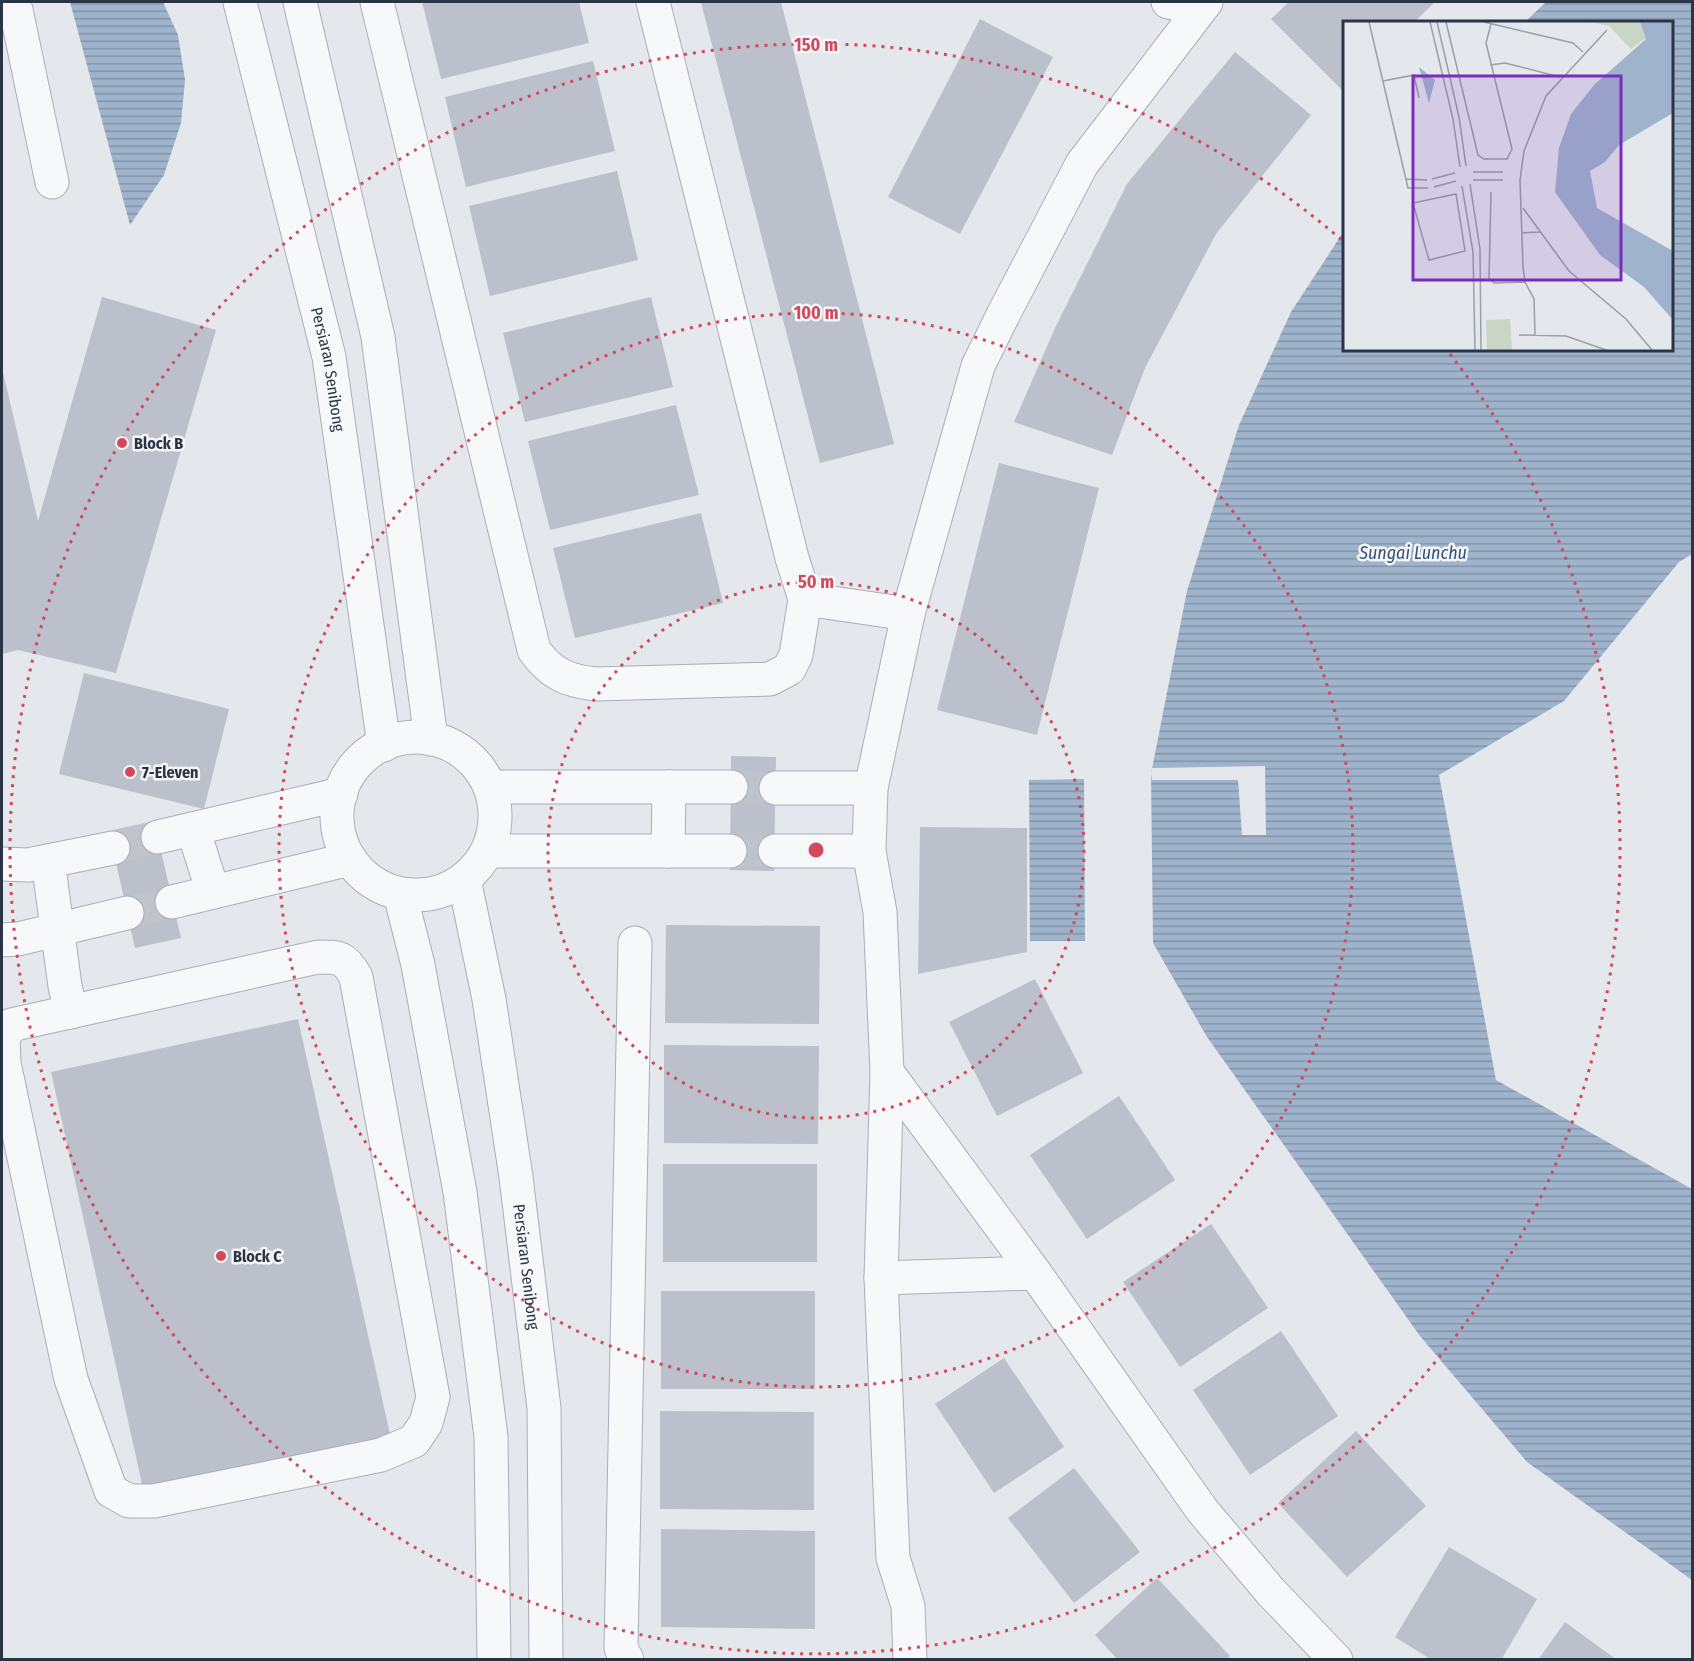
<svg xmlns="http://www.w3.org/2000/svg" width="1694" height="1661" font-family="'Fira Sans Condensed',sans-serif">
	<defs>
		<pattern id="water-rules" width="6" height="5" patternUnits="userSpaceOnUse" patternTransform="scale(1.5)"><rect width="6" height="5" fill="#9fb4cc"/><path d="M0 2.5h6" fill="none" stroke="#8293a7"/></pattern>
	</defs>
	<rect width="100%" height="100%" fill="#e4e7ec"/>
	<g fill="url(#water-rules)">
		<path d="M70 2H163L178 35 185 80 181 123 164 175 130 225Z"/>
		<path d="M1546 2H1692V554L1679 562 1564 701 1439 775 1496 1080 1692 1189V1580L1527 1462 1420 1336 1207 1037 1153 943 1151 774 1187 591 1239 425 1291 312 1344 231V350H1672V22H1525Z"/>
		<path d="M1084 779 1085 941H1030L1029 780Z"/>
	</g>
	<path fill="#e4e7ec" d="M1265 766 1266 835H1242L1238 780H1152L1151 774 1152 768Z"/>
	<g fill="#bbc0ca">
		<path d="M422 2H579L589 43 441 79Z"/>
		<path d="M701 2H781L894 444 820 463Z"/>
		<path d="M1289 2H1435L1414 22H1344L1343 91 1271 19Z"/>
		<path d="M980 19 1053 57 960 234 888 197Z"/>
		<path d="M1235 52 1311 115 1216 234 1145 368 1112 455 1014 422 1055 328 1127 184Z"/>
		<path d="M593 61 615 151 466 187 445 97Z"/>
		<path d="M617 171 638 260 490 296 469 206Z"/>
		<path d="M102 297 216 330 116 673 18 650 2 654V368L38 521Z"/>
		<path d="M651 297 673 387 525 422 503 333Z"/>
		<path d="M676 405 699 495 550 530 528 441Z"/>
		<path d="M999 463 1099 488 1037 735 937 710Z"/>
		<path d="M701 513 723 603 575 638 553 548Z"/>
		<path d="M84 673 229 709 204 809 59 774Z"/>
		<path d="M731 756 776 757 774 871 730 870Z"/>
		<path d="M154 821 181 938 135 948 109 831Z"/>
		<path d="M920 827 1027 828V952L918 974Z"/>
		<path d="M666 925 820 926 819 1024 665 1023Z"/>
		<path d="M1035 979 1083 1073 997 1116 949 1022Z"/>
		<path d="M298 1019 391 1439 144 1493 51 1072Z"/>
		<path d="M664 1045 819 1046 818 1144 664 1143Z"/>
		<path d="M1119 1096 1175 1180 1087 1239 1030 1155Z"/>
		<rect x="663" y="1164" width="154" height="98"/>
		<path d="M1211 1224 1268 1308 1180 1367 1123 1282Z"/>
		<rect x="661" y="1291" width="154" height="98"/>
		<path d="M1281 1331 1338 1416 1250 1475 1193 1390Z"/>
		<path d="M1004 1358 1064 1447 994 1493 935 1404Z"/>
		<path d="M660 1411 814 1412V1510L660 1509Z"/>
		<path d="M1356 1431 1426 1506 1347 1577 1278 1503Z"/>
		<path d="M1074 1468 1140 1552 1074 1603 1008 1518Z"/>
		<path d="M661 1529 815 1531V1629L661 1627Z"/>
		<path d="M1449 1547 1537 1599 1501 1660H1432L1395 1637Z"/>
		<path d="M1157 1578 1230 1656 1226 1660H1118L1095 1635Z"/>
		<path d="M1565 1622 1617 1660H1538Z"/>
	</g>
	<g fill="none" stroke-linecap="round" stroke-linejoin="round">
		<g stroke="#bfc3cb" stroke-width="33" stroke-dasharray="33 16" stroke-linecap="butt">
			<path d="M731 787 776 788"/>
			<path d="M113 848 158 837"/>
			<path d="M730 851H775"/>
			<path d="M127 913 172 902"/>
		</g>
		<g stroke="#a9aeb7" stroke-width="35">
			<g id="minor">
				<path d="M12 2 16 10 52 182"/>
				<path id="s1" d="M240 2 329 357 384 745"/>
				<path d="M300 2 378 337 431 739"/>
				<path d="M377 2 534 650C551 674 567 681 596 684L770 679 789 669 796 655 805 599 792 558 653 2"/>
				<path d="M1168 2 1199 9"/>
				<path d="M805 599 908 614"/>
				<circle cx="416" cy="816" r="79"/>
				<path d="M490 787H731"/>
				<path d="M776 788H871"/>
				<path d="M193 829 213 892"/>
				<path d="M158 837 341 794"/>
				<path d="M488 851H730"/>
				<path d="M668 851 669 787"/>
				<path d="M775 851H869"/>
				<path d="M48 861 65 986 71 1012"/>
				<path d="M2 864 28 865 113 848"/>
				<path id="s2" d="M464 879 489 999 516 1177 544 1408 546 1660"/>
				<path d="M400 894 418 965 460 1192 491 1437 494 1660"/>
				<path d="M172 902 350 859"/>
				<path d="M2 940 18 939 127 913"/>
				<path d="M318 957C340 957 345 957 356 977L433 1397 426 1423 414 1441 381 1455 154 1501H129L111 1491 71 1379 4 1063 3 1038 11 1025Z"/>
				<path d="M887 1072 1035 1273 1202 1510 1271 1592 1336 1660"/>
				<path d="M881 1278 1035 1273"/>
				<path d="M627 1660 621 1648 635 943"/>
				<path d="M910 1660 908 1606 893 1558 881 1278 887 1072 880 912 869 851 871 788 908 614 978 366 1003 315 1082 164 1206 2"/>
			</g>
		</g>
		<use href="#minor" stroke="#f7f8fa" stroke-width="33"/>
	</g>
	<g fill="none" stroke="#d1495b" stroke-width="3" stroke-dasharray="3 6">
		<circle cx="816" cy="850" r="268"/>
		<circle cx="816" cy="850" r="537"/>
		<path d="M1450 354A805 805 0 1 1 1344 242"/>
	</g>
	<g fill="#d1495b" stroke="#f4f6f9" stroke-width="2">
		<circle cx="122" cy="443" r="6"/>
		<circle cx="130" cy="772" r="6"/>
		<circle cx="221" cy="1256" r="6"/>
	</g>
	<g text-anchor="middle" stroke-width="5" stroke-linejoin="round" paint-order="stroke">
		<g font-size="16" fill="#2b3445" stroke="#f4f6f9">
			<text dy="6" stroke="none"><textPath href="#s1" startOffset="378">Persiaran Senibong</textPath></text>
			<text dy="6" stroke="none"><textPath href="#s2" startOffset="393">Persiaran Senibong</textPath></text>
		</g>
		<g font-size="16" font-weight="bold" fill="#2b3445" stroke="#f4f6f9" text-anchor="start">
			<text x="134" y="449">Block B</text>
			<text x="142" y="778">7-Eleven</text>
			<text x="233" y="1262">Block C</text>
		</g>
		<g font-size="18" font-style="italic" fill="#34527a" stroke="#f4f6f9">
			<text x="1413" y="559">Sungai Lunchu</text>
		</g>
	</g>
	<g transform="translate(1343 21)">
		<rect width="330" height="330" fill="#e4e7ec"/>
		<path d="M248 1H297L303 17 288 28 266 5ZM167 298 169 329H144L143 299Z" fill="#c9d6c5"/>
		<path d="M297 1H330V92L276 124 262 141 247 150 254 187 330 230V299L301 266 257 234 212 171 216 127 228 93 251 64 303 18ZM76 46 92 59 86 82Z" fill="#9fb4cc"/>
		<path fill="none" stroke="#9a9fa9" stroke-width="1.5" d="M26 1 65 167H85M87 1 110 98 117 146M94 1 116 96 123 145M103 1 135 134 141 138H164L169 128 143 22 148 3M141 1 230 22 240 31M147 44 162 42 217 56M40 60 71 54 76 77M130 151H160M63 158 84 159M89 158 112 152M130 159H160M127 163 137 228 138 329M119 165 130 231 132 329M91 166 113 160M148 171 146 257 151 262 182 261M113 173 122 230 86 239 70 182ZM180 187 226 250 283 298 309 329M178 212 197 211M176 314 223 315 263 329M192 314 191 278 182 261 180 246 177 159 181 130 203 75 264 9"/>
		<path fill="#7b2cbf" fill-opacity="0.15" stroke="#7b2cbf" stroke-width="3" d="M70 55H278V259H70Z"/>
		<rect width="330" height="330" fill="none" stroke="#2b3445" stroke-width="3"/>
	</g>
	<circle cx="816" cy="850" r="9" fill="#d1495b" stroke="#f4f6f9" stroke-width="3"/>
	<g font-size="18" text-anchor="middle" font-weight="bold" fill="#d1495b" stroke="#f4f6f9" stroke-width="5" stroke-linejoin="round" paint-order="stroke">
		<text x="816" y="51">150 m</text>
		<text x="816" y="319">100 m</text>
		<text x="816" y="588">50 m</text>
	</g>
	<rect width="1694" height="1661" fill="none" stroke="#2b3445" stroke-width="6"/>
</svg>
